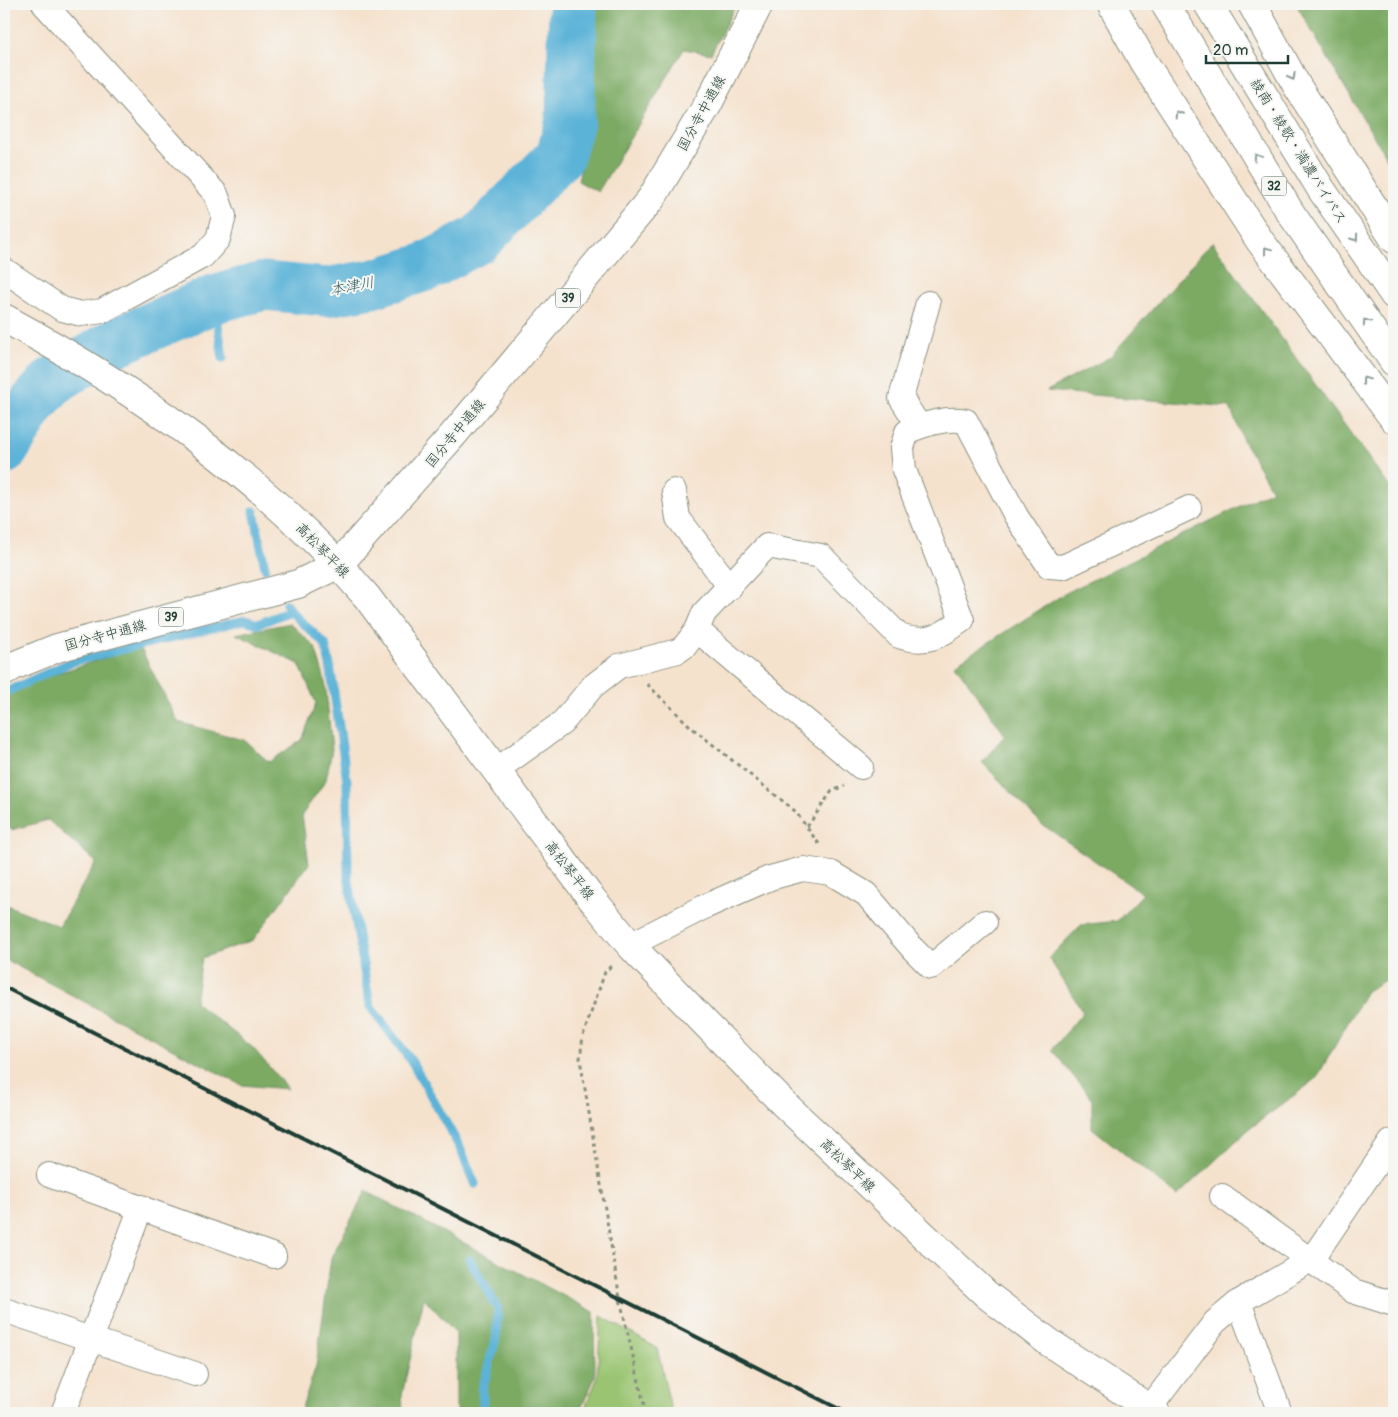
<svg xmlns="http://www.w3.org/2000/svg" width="1398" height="1417" font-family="Pangolin,'Klee One',sans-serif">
	<rect width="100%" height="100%" fill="#f6f6f2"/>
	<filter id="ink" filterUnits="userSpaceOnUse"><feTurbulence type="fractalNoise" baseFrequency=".02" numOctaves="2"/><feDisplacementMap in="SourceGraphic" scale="10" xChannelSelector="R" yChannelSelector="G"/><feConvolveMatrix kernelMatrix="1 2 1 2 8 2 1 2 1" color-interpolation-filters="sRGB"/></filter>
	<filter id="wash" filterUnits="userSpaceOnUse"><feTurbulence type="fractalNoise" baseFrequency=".0096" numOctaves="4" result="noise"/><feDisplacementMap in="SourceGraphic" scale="20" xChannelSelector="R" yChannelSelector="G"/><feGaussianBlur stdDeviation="1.12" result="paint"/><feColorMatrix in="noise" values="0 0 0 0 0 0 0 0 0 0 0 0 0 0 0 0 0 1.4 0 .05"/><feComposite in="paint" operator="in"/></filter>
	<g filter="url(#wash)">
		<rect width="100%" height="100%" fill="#f5e2cd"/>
		<path fill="#9ac471" stroke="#5c8052" d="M601 1316 657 1348 672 1413H583L597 1379Z"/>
		<g fill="#7baa63" stroke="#4d744c">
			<path d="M591 4H736L711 54 684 49 598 192 578 181 592 115Z"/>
			<path d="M1296 4H1394V171Z"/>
			<path d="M1212 242 1394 493V975L1366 991 1316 1079 1248 1130 1177 1196 1092 1128V1099L1052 1050 1083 1012 1049 958 1081 925 1117 921 1143 894 1040 823 982 762 1005 735 955 664 1064 594 1272 490 1243 440 1230 407 1047 391 1110 357Z"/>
			<path d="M290 623 315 647 325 681 332 749 326 780 302 815 309 864 253 940 202 958 195 1002 253 1048 288 1089 241 1085 4 959V904L59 926 96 862 48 820 11 830 4 814V699L23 684 140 647 178 722 244 740 269 762 302 740 316 703 299 664 236 634Z"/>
			<path d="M366 1191 594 1312 595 1377 579 1413H456V1333L424 1298 402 1395 403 1413H300L316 1366 331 1258Z"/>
		</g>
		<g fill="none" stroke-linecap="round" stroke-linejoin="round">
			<g stroke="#5bb3d8" stroke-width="9">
				<path d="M214 299 223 358"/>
				<path d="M254 511 265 568"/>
				<path d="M286 604 290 611 325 644 330 665 347 781 348 876 370 1006 412 1062 460 1148 475 1184"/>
				<path d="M4 693 71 662 245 620 258 624 290 611"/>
				<path d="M470 1260 498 1309 496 1339 482 1390 484 1413"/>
			</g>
			<path stroke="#5bb3d8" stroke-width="49" d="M4 450 34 402 53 381 116 342 214 299 264 286 326 292 372 284 426 267 479 239 560 156 570 121 573 4"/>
		</g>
	</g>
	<g filter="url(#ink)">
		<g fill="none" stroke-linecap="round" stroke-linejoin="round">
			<g stroke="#8a9080" stroke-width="26">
				<g id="minor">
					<path d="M4 270 62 309 81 314 102 311 203 256 218 239 224 216 216 194 44 4"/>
					<path d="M919 426 901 398 928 303"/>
					<path d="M674 491 678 518 730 587"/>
					<path d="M697 630 861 767"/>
					<path d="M495 771 562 723 593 686 619 666 678 651 685 646 697 630 704 613 767 546 821 556 899 636C926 645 940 637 962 620L904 470 902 448 907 432C923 424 948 417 966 421L1016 516 1049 566 1063 567 1189 508"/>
					<path d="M630 945 704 907 770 878 803 869 831 873 866 894 913 949 931 967 985 922"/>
					<path d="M49 1175 274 1256"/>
					<path d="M1222 1196 1353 1291 1394 1304"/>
					<path d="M1239 1302 1280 1413"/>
					<path d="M4 1310 195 1374"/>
					<path d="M1149 1409 1215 1322 1239 1302 1312 1259 1391 1142"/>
					<path d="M63 1413 141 1207"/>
				</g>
			</g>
			<g stroke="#8a9080" stroke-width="30">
				<path id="secondary" d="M4 318C139 391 266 479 367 597L588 894 630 945 705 1023 784 1104 987 1295 1050 1343 1156 1413"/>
			</g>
			<g stroke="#8a9080" stroke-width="30">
				<path id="primary" d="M4 672 13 666 57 648 298 584 339 564 453 435 651 199 708 104 759 4"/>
			</g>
			<g stroke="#8a9080" stroke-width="30">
				<g id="trunk">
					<path d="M1111 4 1143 61 1260 241 1394 419"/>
					<path d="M1165 4 1290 212 1394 362"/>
					<path d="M1208 4 1321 189 1394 295"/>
					<path d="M1252 4 1297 86 1394 239"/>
				</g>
			</g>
			<g stroke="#8a9080" stroke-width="3" stroke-dasharray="4 4" stroke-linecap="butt">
				<path d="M647 684 691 727 795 811 819 844"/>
				<path d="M807 827 832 791 844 786"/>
				<path d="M611 966 605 972 583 1036 580 1059 620 1299 646 1413"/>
			</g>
			<use href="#minor" stroke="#fff" stroke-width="24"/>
			<use href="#secondary" stroke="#fff" stroke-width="28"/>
			<use href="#primary" stroke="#fff" stroke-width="28"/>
			<use href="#trunk" stroke="#fff" stroke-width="28"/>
			<path stroke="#1f3d34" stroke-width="4" d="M4 987 847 1413"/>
		</g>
		<defs><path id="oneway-chevron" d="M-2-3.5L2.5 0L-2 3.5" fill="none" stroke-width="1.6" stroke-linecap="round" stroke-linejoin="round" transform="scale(1.25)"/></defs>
		<g stroke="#8f9e9a">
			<use href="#oneway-chevron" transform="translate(1292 77) rotate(62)"/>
			<use href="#oneway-chevron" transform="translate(1178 114) rotate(-123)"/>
			<use href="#oneway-chevron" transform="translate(1257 157) rotate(-121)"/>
			<use href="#oneway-chevron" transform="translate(1355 238) rotate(55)"/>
			<use href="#oneway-chevron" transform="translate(1267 250) rotate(-127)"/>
			<use href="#oneway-chevron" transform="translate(1366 322) rotate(-125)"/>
			<use href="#oneway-chevron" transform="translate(1365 380) rotate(-127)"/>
		</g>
	</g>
	<g text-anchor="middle" stroke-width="4" stroke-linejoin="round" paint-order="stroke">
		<g fill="#f6f6f2" stroke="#60746d" stroke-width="1">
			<rect x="1261.5" y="176.5" width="25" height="19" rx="4"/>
			<rect x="555.5" y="288.5" width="25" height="19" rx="4"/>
			<rect x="158.5" y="607.5" width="25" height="19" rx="4"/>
		</g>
		<g font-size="12" font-weight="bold" fill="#1f3d34">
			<text x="1274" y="190">32</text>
			<text x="568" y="302">39</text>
			<text x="171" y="621">39</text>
		</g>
		<g font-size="14" fill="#1f3d34" stroke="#f6f6f2">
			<text transform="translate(701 113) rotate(-61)" y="5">国分寺中通線</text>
			<text transform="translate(1299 151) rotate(58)" y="5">綾南・綾歌・満濃バイパス</text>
			<text transform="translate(455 433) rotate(-50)" y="5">国分寺中通線</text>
			<text transform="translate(323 550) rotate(46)" y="5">高松琴平線</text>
			<text transform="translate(105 635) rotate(-15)" y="5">国分寺中通線</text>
			<text transform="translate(570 870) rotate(52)" y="5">高松琴平線</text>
			<text transform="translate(848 1165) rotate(44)" y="5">高松琴平線</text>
		</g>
		<g font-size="15" font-style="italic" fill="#2e5a5d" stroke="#f6f6f2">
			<text transform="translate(352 286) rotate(-11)" y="5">本津川</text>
		</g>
	</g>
	<rect width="1398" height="1417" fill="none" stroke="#f6f6f2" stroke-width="20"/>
	<path d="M1206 55v8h82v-8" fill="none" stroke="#1f3d34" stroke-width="2.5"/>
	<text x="1213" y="55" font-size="15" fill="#1f3d34" stroke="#f6f6f2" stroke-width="4" paint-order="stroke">20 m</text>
</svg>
